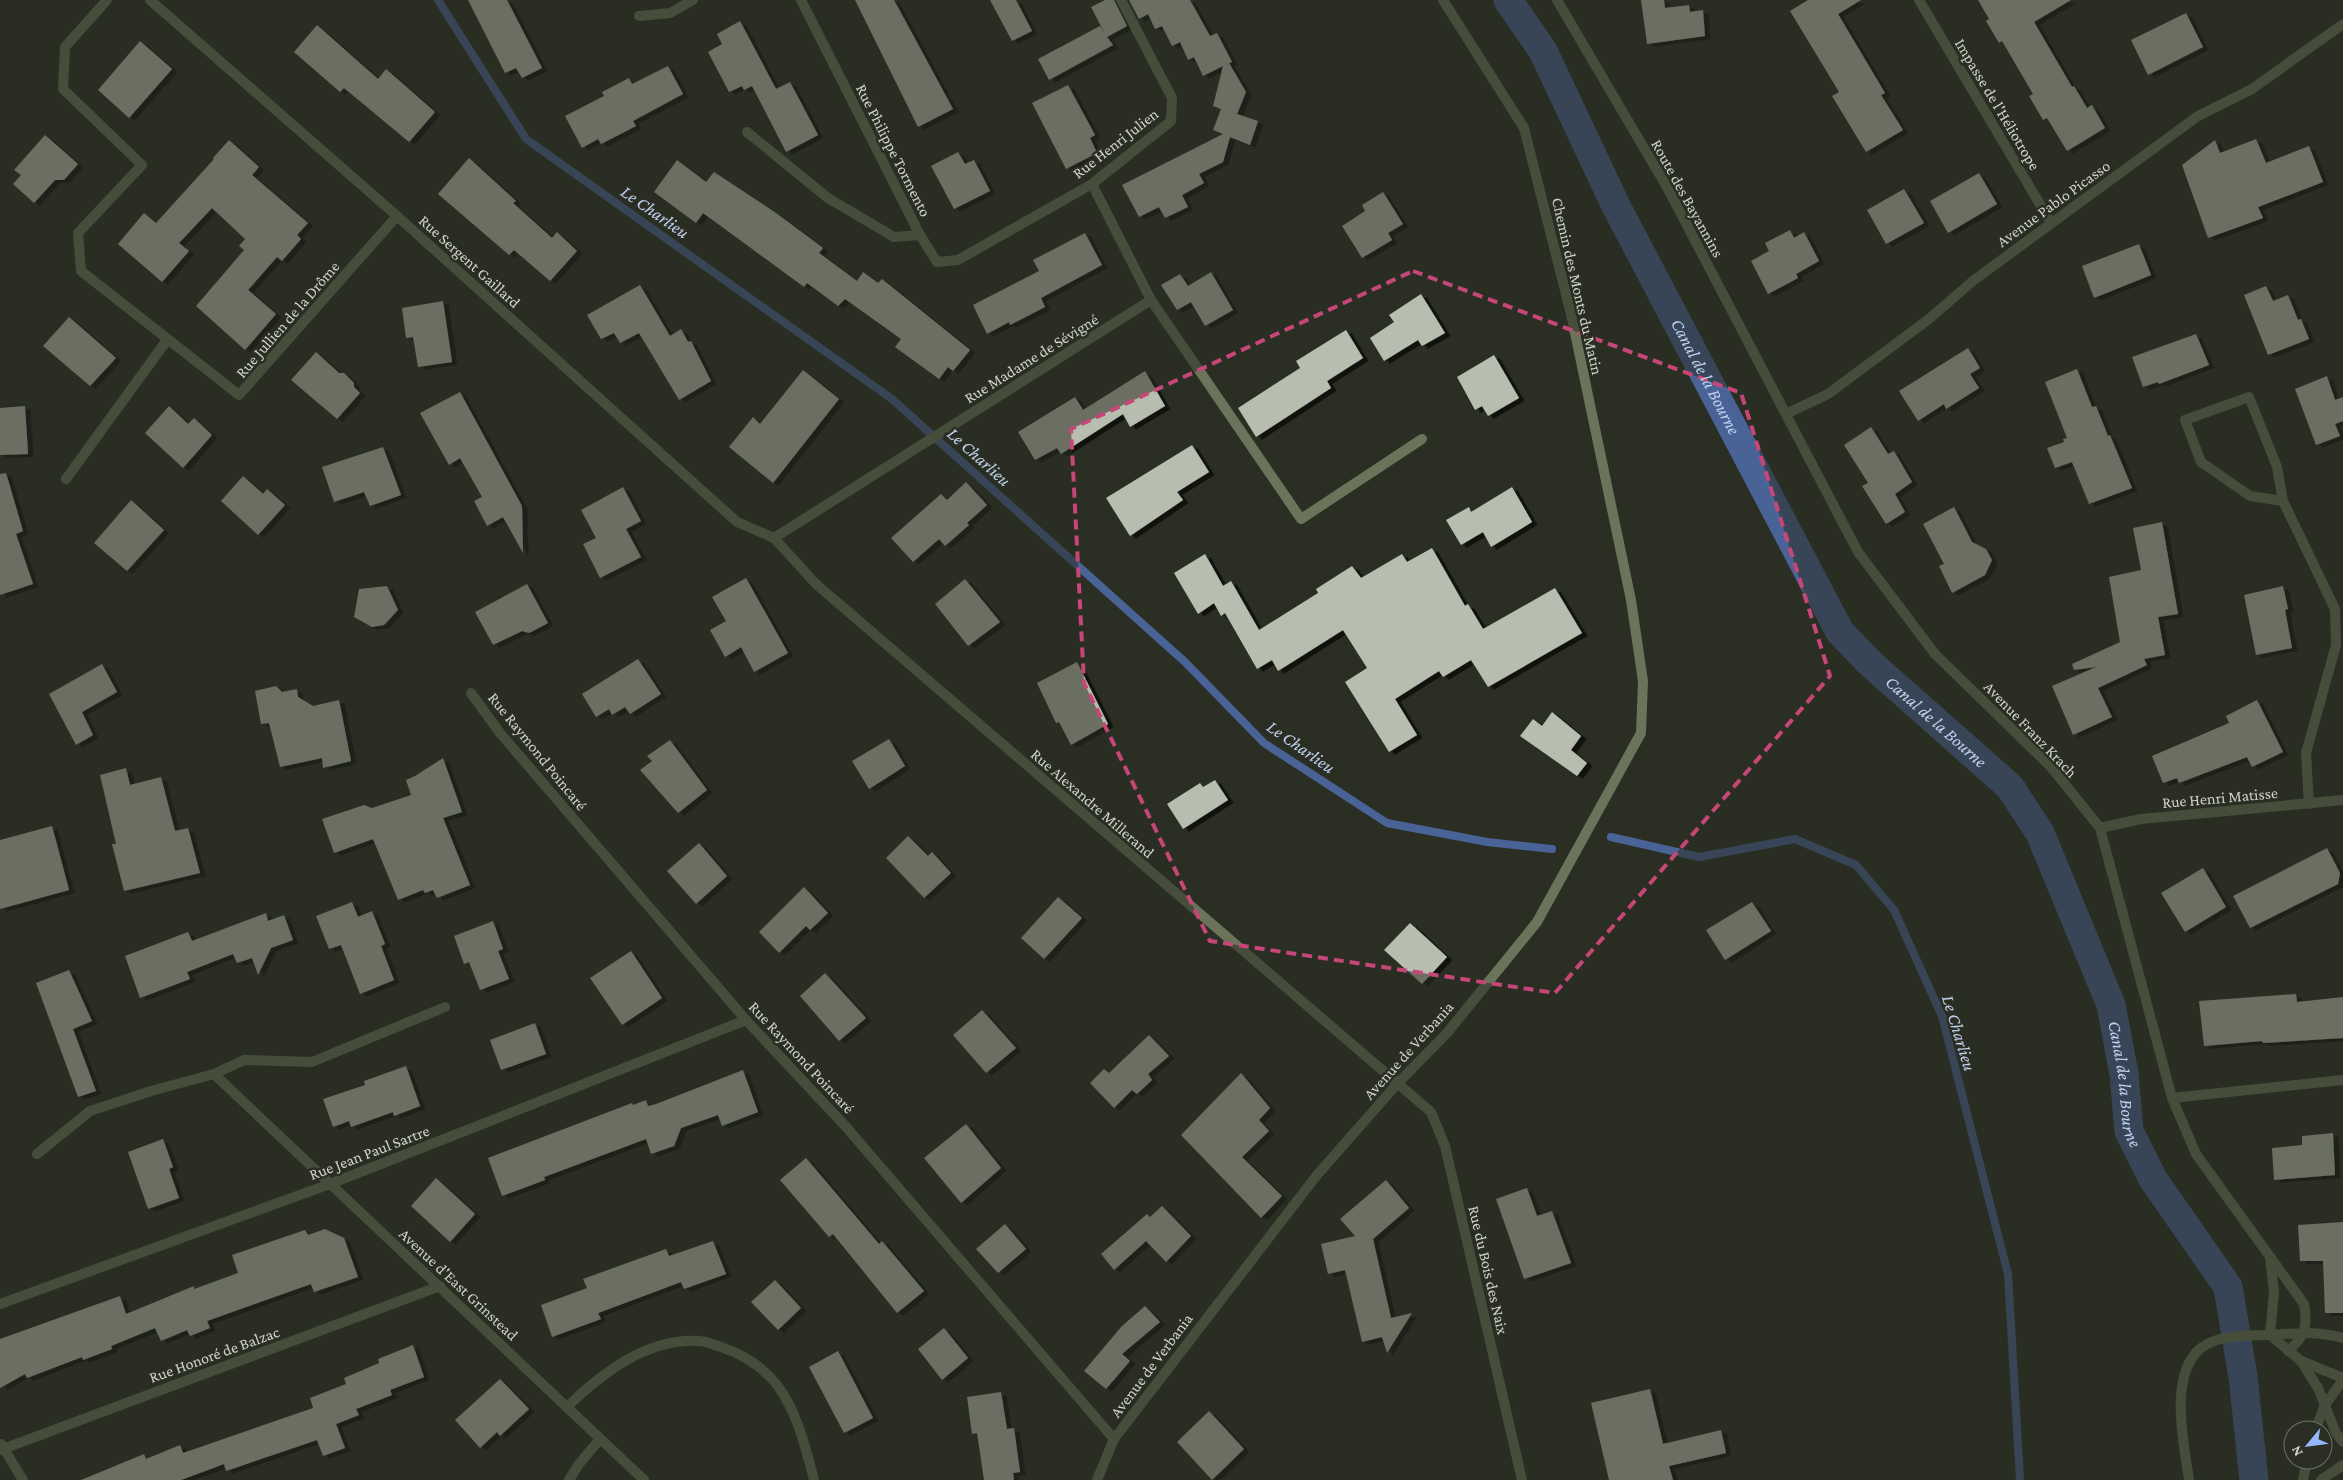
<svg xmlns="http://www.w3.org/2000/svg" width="2343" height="1480" font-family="'Crimson Pro',serif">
	<defs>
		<filter id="shadow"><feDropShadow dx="5.5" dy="3" stdDeviation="0" flood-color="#0009"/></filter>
	</defs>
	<rect width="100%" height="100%" fill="#2a2e23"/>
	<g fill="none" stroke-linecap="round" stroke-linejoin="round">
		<g stroke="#4a6397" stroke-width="8">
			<path d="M438 0 526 139 892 399 1185 662 1264 743 1387 823 1487 842 1552 849"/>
			<path d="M1611 837 1699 857 1795 839 1856 865 1894 910 1942 1016 2008 1274 2020 1480"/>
		</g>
		<path stroke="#4a6397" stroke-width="29" id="s1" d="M1508 0 1543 51 1616 206 1840 632 1871 664 2010 787 2040 833 2111 1005 2124 1074 2129 1131 2153 1179 2228 1287 2243 1377 2254 1480"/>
	</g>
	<g fill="#b8beaf" filter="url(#shadow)">
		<path d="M468 0H507L542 68 522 78 516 68 505 73Z"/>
		<path d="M855 0H894L953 109 918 127Z"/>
		<path d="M990 0H1016L1032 31 1012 41Z"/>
		<path d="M1105 0H1114L1127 26 1107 37 1113 45 1049 80 1038 59 1100 26 1105 34 1091 7Z"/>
		<path d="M1129 0H1190L1210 36 1217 33 1232 62 1229 63 1246 92 1237 114 1258 121 1250 145 1230 137 1223 162 1199 174 1204 183 1182 195 1188 207 1165 218 1159 207 1139 217 1122 185 1223 134 1213 130 1221 109 1213 106 1223 66 1203 76 1194 57 1188 60 1180 42 1172 46 1162 26 1155 29 1148 14 1139 19Z"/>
		<path d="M1641 0H1664L1665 8 1689 5 1690 12 1703 10 1705 36 1647 44Z"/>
		<path d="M1808 0H1861L1838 14 1885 93 1881 95 1903 130 1866 152 1832 96 1839 92 1790 11Z"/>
		<path d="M1978 0H2071L2034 22 2072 87 2074 86 2087 108 2092 105 2105 128 2067 151 2047 118 2043 120 2029 96 2033 94 2002 41 1999 43 1986 21 1989 19Z"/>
		<path d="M2186 13 2203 47 2148 75 2131 40Z"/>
		<path d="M740 21 776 89 790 82 818 135 786 152 752 86 744 90 742 86 729 92 708 52 722 44 717 34Z"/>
		<path d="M317 25 378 79 386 69 435 112 409 142 344 88 340 92 294 52Z"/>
		<path d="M140 41 172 69 129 118 98 90Z"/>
		<path d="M668 66 683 94 633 121 636 126 601 144 598 139 582 148 565 116 604 96 602 92 629 78 632 84Z"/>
		<path d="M1068 85 1095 135 1090 138 1097 153 1066 169 1032 103Z"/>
		<path d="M45 135 78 164 64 180H55L34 203 13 184 21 175 14 170Z"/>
		<path d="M2256 139 2266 163 2309 146 2323 182 2258 207 2263 218 2208 238 2182 165 2215 140 2220 153Z"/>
		<path d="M229 140 259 167 252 175 308 223 297 235 301 239 282 261 277 257 248 290 276 314 245 350 196 306 244 250 239 246 245 239 212 208 179 243 189 251 162 282 118 244 144 213 156 223 214 159 213 158Z"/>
		<path d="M958 152 965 164 974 160 990 191 954 209 931 166Z"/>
		<path d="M469 158 516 201 513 203 552 238 557 232 577 251 550 281 514 250 509 255 438 194Z"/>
		<path d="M677 160 706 182 714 172 776 213 823 248 819 253 857 281 863 272 878 283 882 279 970 350 953 371 948 367 939 379 895 347 901 339 845 299 838 306 807 283 804 287 703 213 696 223 654 192Z"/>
		<path d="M1979 173 1997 204 1948 233 1930 201Z"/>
		<path d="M1904 189 1924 223 1886 244 1867 210Z"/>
		<path d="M1383 192 1403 224 1388 233 1392 240 1362 258 1342 226 1365 211 1362 205Z"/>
		<path d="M1790 230 1794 238 1804 232 1819 261 1796 274 1798 278 1768 294 1751 261 1769 251 1765 243Z"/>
		<path d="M1085 233 1102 265 1041 298 1045 307 1010 325 1009 322 987 334 973 305 1039 271 1033 260Z"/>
		<path d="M2139 244 2151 275 2094 298 2082 266Z"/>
		<path d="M1211 272 1233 310 1205 326 1191 302 1177 310 1161 285 1180 274 1188 286Z"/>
		<path d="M640 285 670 336 681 329 688 342 691 341 711 381 679 400 639 333 620 343 614 333 601 339 587 315Z"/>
		<path d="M2266 286 2273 301 2288 295 2298 320 2301 319 2309 339 2268 355 2244 295Z"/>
		<path d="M1421 294 1445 333 1422 346 1418 340 1384 361 1370 338 1394 322 1389 315Z"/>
		<path d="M443 301 452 362 418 367 413 337 406 338 402 308Z"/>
		<path d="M69 317 116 358 90 386 43 346Z"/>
		<path d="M1346 330 1363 358 1327 381 1331 388 1256 437 1238 408 1300 368 1296 361Z"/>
		<path d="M2196 334 2209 365 2159 384 2158 382 2143 387 2132 357Z"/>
		<path d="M1968 348 1980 368 1970 374 1979 388 1946 409 1944 404 1918 421 1899 391Z"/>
		<path d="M316 352 339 373H344L354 383V387L360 393 337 419 291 380Z"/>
		<path d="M1494 355 1519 398 1488 416 1482 406 1475 410 1457 377Z"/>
		<path d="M2077 369 2092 407 2096 406 2108 436 2110 435 2132 488 2089 504 2072 462 2055 468 2047 448 2064 442 2063 439 2067 438 2045 382Z"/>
		<path d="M803 370 839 399 773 483 729 447 753 417 760 424Z"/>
		<path d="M1145 371 1165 406 1130 427 1123 414 1061 454 1057 448 1035 460 1018 432 1075 397 1083 410Z"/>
		<path d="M2327 376 2335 400 2343 397V421L2335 424 2340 436 2316 445 2295 389Z"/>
		<path d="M460 392 522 506 523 553 503 517 487 526 474 501 482 497 460 458 449 465 420 413Z"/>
		<path d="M25 406 28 454 0 455V408Z"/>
		<path d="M169 406 188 424 194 418 212 435 183 468 145 433Z"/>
		<path d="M1871 427 1888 454 1894 451 1912 482 1895 494 1905 512 1886 524 1862 486 1868 483 1844 445Z"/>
		<path d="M1192 445 1209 472 1177 492 1183 500 1130 536 1106 498Z"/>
		<path d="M383 447 401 495 370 506 364 492 334 502 322 467Z"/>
		<path d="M6 473 23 531 16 534 33 584 0 595V474Z"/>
		<path d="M243 476 263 494 267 489 285 505 258 535 221 501Z"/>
		<path d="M966 482 987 505 967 523 969 525 945 546 939 539 913 562 891 538 941 494 947 500Z"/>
		<path d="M623 487 641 521 626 529 641 557 600 578 583 544 596 538 581 510Z"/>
		<path d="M1512 487 1532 522 1491 547 1483 532 1461 545 1446 520 1469 507 1471 512Z"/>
		<path d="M131 500 164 530 127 571 94 543Z"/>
		<path d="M1954 507 1972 542 1986 549 1992 560 1985 575 1952 593 1939 566 1944 564 1923 524Z"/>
		<path d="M2162 522 2178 614 2158 617 2165 655 2144 659 2147 665 2098 688 2112 717 2073 735 2052 686 2096 667 2074 670 2072 664 2120 642 2109 577 2141 570 2133 528Z"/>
		<path d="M1432 548 1465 606 1468 604 1483 629 1555 588 1582 633 1488 687 1471 660 1443 677 1439 671 1395 699 1417 735 1389 752 1345 682 1367 668 1343 630 1278 671 1272 660 1257 669 1225 613 1221 616 1214 603 1198 614 1174 573 1205 554 1223 586 1231 581 1259 630 1318 593 1316 589 1352 566 1361 578 1402 554 1407 562Z"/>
		<path d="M746 578 788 653 754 672 741 647 725 657 710 630 726 621 712 597Z"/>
		<path d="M965 579 1000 622 968 646 935 604Z"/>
		<path d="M527 584 548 623 529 633 522 631 493 645 475 612Z"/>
		<path d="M387 586 398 610 384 625 372 627 354 617 359 589Z"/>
		<path d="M2283 586 2288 609 2285 610 2292 648 2256 655 2244 595Z"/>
		<path d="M638 659 661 694 630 714 625 707 612 715 609 709 596 717 582 694Z"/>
		<path d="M1077 662 1108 724 1071 745 1059 722 1056 723 1037 683Z"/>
		<path d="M102 664 117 692 82 712 93 735 76 745 49 694Z"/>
		<path d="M276 686 282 692 297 689 298 697 313 706 339 700 351 761 323 768 322 758 280 767 269 723 261 724 255 691Z"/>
		<path d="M2257 700 2283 752 2252 767 2247 757 2179 783 2177 778 2163 783 2152 756 2229 723 2226 716Z"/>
		<path d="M1552 712 1581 736 1571 750 1587 763 1577 776 1520 736 1533 719 1542 726Z"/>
		<path d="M889 739 905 766 869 789 852 761Z"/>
		<path d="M670 740 707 790 678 813 640 770 652 761 647 756Z"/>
		<path d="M443 758 462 812 443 818 470 885 437 898 433 890 425 893 423 890 398 900 373 839 334 853 322 819 364 805 372 808 411 795 406 780 415 776Z"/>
		<path d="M126 768 130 785 161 777 175 831 188 828 200 873 124 891 112 844H116L100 775Z"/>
		<path d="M1215 780 1228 800 1183 829 1167 804 1200 783 1203 787Z"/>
		<path d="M52 826 69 890 0 909V840Z"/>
		<path d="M908 836 928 856 932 852 951 873 924 898 886 858Z"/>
		<path d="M699 843 727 876 696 904 667 871Z"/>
		<path d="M2327 848 2340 873 2338 884 2250 928 2233 896Z"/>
		<path d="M2203 868 2226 907 2185 932 2161 893Z"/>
		<path d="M804 887 828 913 810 930 806 926 779 953 759 932Z"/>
		<path d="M1058 897 1082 918 1044 959 1021 938Z"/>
		<path d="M352 902 358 917 372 911 385 944 381 946 394 980 360 994 341 945 329 949 316 916Z"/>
		<path d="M1752 902 1771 931 1725 960 1706 930Z"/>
		<path d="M266 913 268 921 284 915 293 940 271 948 258 975 252 958 237 963 233 954 187 972 190 979 140 998 125 956 188 932 192 941Z"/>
		<path d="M493 921 503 949 498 951 509 979 480 990 469 962 464 964 454 936Z"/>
		<path d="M1410 923 1447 957 1422 984 1384 950Z"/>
		<path d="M631 951 662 998 622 1025 590 978Z"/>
		<path d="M69 970 92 1021 73 1029 96 1091 78 1097 36 983Z"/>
		<path d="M825 973 866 1018 839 1041 800 996Z"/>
		<path d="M2296 994 2297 1002 2343 997V1038L2263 1043 2262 1041 2204 1046 2199 1001Z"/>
		<path d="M982 1010 1016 1048 986 1073 953 1035Z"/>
		<path d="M535 1023 546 1054 501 1070 490 1040Z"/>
		<path d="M1149 1035 1169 1056 1148 1074 1152 1080 1137 1094 1132 1090 1114 1108 1090 1083 1104 1069 1109 1073Z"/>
		<path d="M406 1066 420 1106 394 1116 393 1112 351 1127 349 1121 333 1127 323 1099 365 1085 364 1081Z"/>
		<path d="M743 1070 758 1112 722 1126 718 1115 681 1128 674 1146 651 1154 646 1139 544 1177 545 1180 502 1196 488 1158 632 1103 633 1105 646 1100 648 1106 656 1104Z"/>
		<path d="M1241 1073 1270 1108 1259 1120 1269 1131 1242 1157 1282 1196 1261 1218 1181 1135Z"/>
		<path d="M966 1124 1001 1168 961 1203 924 1158Z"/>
		<path d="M2333 1133 2335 1175 2274 1180 2272 1148 2302 1145V1136Z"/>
		<path d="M163 1139 173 1167 169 1169 179 1198 148 1209 128 1152Z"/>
		<path d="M806 1158 879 1244 882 1241 924 1291 897 1313 833 1234 829 1237 780 1180Z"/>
		<path d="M436 1178 475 1214 450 1242 411 1206Z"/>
		<path d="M1386 1180 1409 1208 1373 1239 1391 1318 1412 1313 1387 1353 1382 1337 1362 1342 1345 1270 1328 1274 1321 1244 1355 1236 1340 1219Z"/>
		<path d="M1527 1188 1537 1216 1552 1211 1571 1263 1524 1279 1496 1199Z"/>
		<path d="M1162 1206 1191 1236 1166 1262 1146 1241 1114 1270 1101 1254 1147 1214 1150 1217Z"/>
		<path d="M2343 1222V1313H2325L2323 1261H2300L2298 1225Z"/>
		<path d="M1005 1224 1026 1249 998 1273 976 1249Z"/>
		<path d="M325 1229 344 1238 358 1277 314 1292 311 1284 207 1321 210 1328 190 1336 187 1330 161 1341 155 1328 111 1346 112 1349 83 1360 82 1357 27 1378 25 1374 0 1388V1339L120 1296 126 1314 194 1286V1289L238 1273 232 1255 305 1230 308 1235Z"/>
		<path d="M713 1241 726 1274 684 1289 681 1282 641 1297 598 1313 601 1319 552 1337 541 1305 587 1288 583 1279 627 1263 666 1249 669 1256Z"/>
		<path d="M775 1280 801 1308 778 1330 751 1302Z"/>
		<path d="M1145 1306 1160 1322 1122 1354 1130 1361 1106 1389 1084 1371 1122 1326Z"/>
		<path d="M944 1328 968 1358 942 1380 918 1349Z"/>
		<path d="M413 1345 424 1377 390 1390 392 1395 356 1409 359 1415 336 1424 345 1448 323 1456 317 1440 226 1471 224 1464 181 1480H81L144 1454 146 1459 180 1445 183 1453 313 1408 310 1398 346 1384 344 1378 379 1363 378 1359Z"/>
		<path d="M838 1351 873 1418 844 1433 809 1367Z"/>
		<path d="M500 1379 529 1409 500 1436 497 1432 480 1448 455 1420Z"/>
		<path d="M1650 1389 1663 1444 1721 1430 1726 1453 1669 1466 1673 1480H1609L1591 1403Z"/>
		<path d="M1001 1392 1007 1429 1014 1428 1020 1472 1013 1473 1014 1480H984L977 1433 972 1434 967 1397Z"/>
		<path d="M1209 1411 1244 1449 1212 1480 1177 1442Z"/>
	</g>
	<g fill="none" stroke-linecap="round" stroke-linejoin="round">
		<g stroke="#6b745a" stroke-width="10">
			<path d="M107 0 65 47 63 89 142 165 78 233 81 271 239 395 397 216"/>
			<path d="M150 0 397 216 737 522 774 538 816 584 1431 1112 1445 1146 1522 1480"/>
			<path d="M801 0 920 235 937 262 958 260 1092 184 1171 121 1172 98 1121 0"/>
			<path d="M1557 0 1668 189 1858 552 1935 654 2051 767 2100 828 2172 1098 2196 1154 2304 1304C2308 1326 2305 1337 2288 1351"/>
			<path d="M1919 0 2051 223"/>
			<path d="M639 16 670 13 693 0"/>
			<path d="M747 132 828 198 894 237 920 235"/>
			<path d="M1092 184 1151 300 1301 519 1422 439"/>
			<path d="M1786 414 1828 394 1929 319 1974 280 2198 116 2252 89 2343 24"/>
			<path d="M66 479 167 340"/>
			<path d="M2283 501 2250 496 2201 462 2185 420 2249 397 2277 467 2283 501 2335 609 2336 645 2306 753 2309 804"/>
			<path d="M774 538 1151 300"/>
			<path d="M471 693 500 733 746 1020 847 1128 1114 1439"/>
			<path d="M2100 828 2141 819 2343 800"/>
			<path d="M214 1074 644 1480"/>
			<path d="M2172 1098 2343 1080"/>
			<path d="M37 1154 90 1111 151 1091 214 1074 244 1060 312 1062 445 1007"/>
			<path d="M0 1304 330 1184 746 1020"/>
			<path d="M2270 1335 2274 1292 2270 1257"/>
			<path d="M2301 1361 2318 1388 2336 1433 2343 1442"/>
			<path d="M567 1407C602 1373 647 1338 699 1341 706 1341 714 1345 721 1347 742 1354 763 1367 777 1385 797 1411 806 1449 814 1480"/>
			<path d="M2315 1430 2325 1405 2343 1380"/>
			<path d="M1 1444 23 1480"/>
			<path d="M0 1450 440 1286"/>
			<path d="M569 1480 579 1464 600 1439"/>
			<path d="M1097 1480 1114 1439 1317 1175 1397 1084 1447 1033 1537 922 1641 733 1643 681 1631 600 1571 314 1524 128 1443 0"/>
			<path d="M2303 1480 2307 1460"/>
			<path d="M2321 1480 2343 1465"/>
		</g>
		<g stroke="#6b745a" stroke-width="10">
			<path d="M2270 1335 2301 1361 2343 1378"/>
			<path d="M2189 1480C2184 1445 2168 1374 2201 1348 2218 1335 2243 1336 2264 1335 2291 1334 2316 1330 2343 1338"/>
		</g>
	</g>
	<path d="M0 0H2343V1480H0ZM1413 271 1741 393 1830 676 1555 993 1210 941 1084 683 1071 429Z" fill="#2a2e23" fill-opacity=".55" fill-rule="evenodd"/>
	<path fill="none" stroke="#c64777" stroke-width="4" stroke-dasharray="10 6" stroke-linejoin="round" d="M1413 271 1741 393 1830 676 1555 993 1210 941 1084 683 1071 429Z"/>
	<g text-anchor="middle" stroke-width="5" stroke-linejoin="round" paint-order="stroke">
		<g font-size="16" fill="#d0d3cb" stroke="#2a2e23">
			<text transform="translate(1998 104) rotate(59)" y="6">Impasse de l'Héliotrope</text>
			<text transform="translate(1115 143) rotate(-38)" y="6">Rue Henri Julien</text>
			<text transform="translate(894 150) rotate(63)" y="6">Rue Philippe Tormento</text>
			<text transform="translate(1688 198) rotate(61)" y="6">Route des Bayannins</text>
			<text transform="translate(2053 203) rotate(-36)" y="6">Avenue Pablo Picasso</text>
			<text transform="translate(470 261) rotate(42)" y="6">Rue Sergent Gaillard</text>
			<text transform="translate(1578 286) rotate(77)" y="6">Chemin des Monts du Matin</text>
			<text transform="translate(287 319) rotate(-49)" y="6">Rue Jullien de la Drôme</text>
			<text transform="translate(1031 358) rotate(-32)" y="6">Rue Madame de Sévigné</text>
			<text transform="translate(2031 729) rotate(46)" y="6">Avenue Franz Krach</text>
			<text transform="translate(538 751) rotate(51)" y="6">Rue Raymond Poincaré</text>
			<text transform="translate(2220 797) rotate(-5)" y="6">Rue Henri Matisse</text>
			<text transform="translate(1093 803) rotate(41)" y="6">Rue Alexandre Millerand</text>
			<text transform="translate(1408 1050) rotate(-48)" y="6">Avenue de Verbania</text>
			<text transform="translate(802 1057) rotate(47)" y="6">Rue Raymond Poincaré</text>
			<text transform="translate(369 1152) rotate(-21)" y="6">Rue Jean Paul Sartre</text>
			<text transform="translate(1489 1270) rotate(77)" y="6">Rue du Bois des Naix</text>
			<text transform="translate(459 1284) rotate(43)" y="6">Avenue d'East Grinstead</text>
			<text transform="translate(214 1354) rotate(-20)" y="6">Rue Honoré de Balzac</text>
			<text transform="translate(1151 1365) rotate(-53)" y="6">Avenue de Verbania</text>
		</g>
		<g font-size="18" font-style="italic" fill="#c0d1f0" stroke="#2a2e23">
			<text transform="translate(655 212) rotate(35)" y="6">Le Charlieu</text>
			<text dy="6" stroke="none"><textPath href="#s1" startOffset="426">Canal de la Bourne</textPath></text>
			<text transform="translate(979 457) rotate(42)" y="6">Le Charlieu</text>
			<text dy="6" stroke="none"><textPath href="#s1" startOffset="846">Canal de la Bourne</textPath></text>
			<text transform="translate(1301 747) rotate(35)" y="6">Le Charlieu</text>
			<text transform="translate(1959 1033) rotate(73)" y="6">Le Charlieu</text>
			<text dy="6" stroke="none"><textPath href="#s1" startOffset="1266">Canal de la Bourne</textPath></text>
		</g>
	</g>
	<g transform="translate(2308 1445) rotate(241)"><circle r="24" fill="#2a2e23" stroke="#6c7066"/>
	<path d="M0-4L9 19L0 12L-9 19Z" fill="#94b7fd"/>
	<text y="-8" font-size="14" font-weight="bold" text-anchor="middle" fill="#d0d3cb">N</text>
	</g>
</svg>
